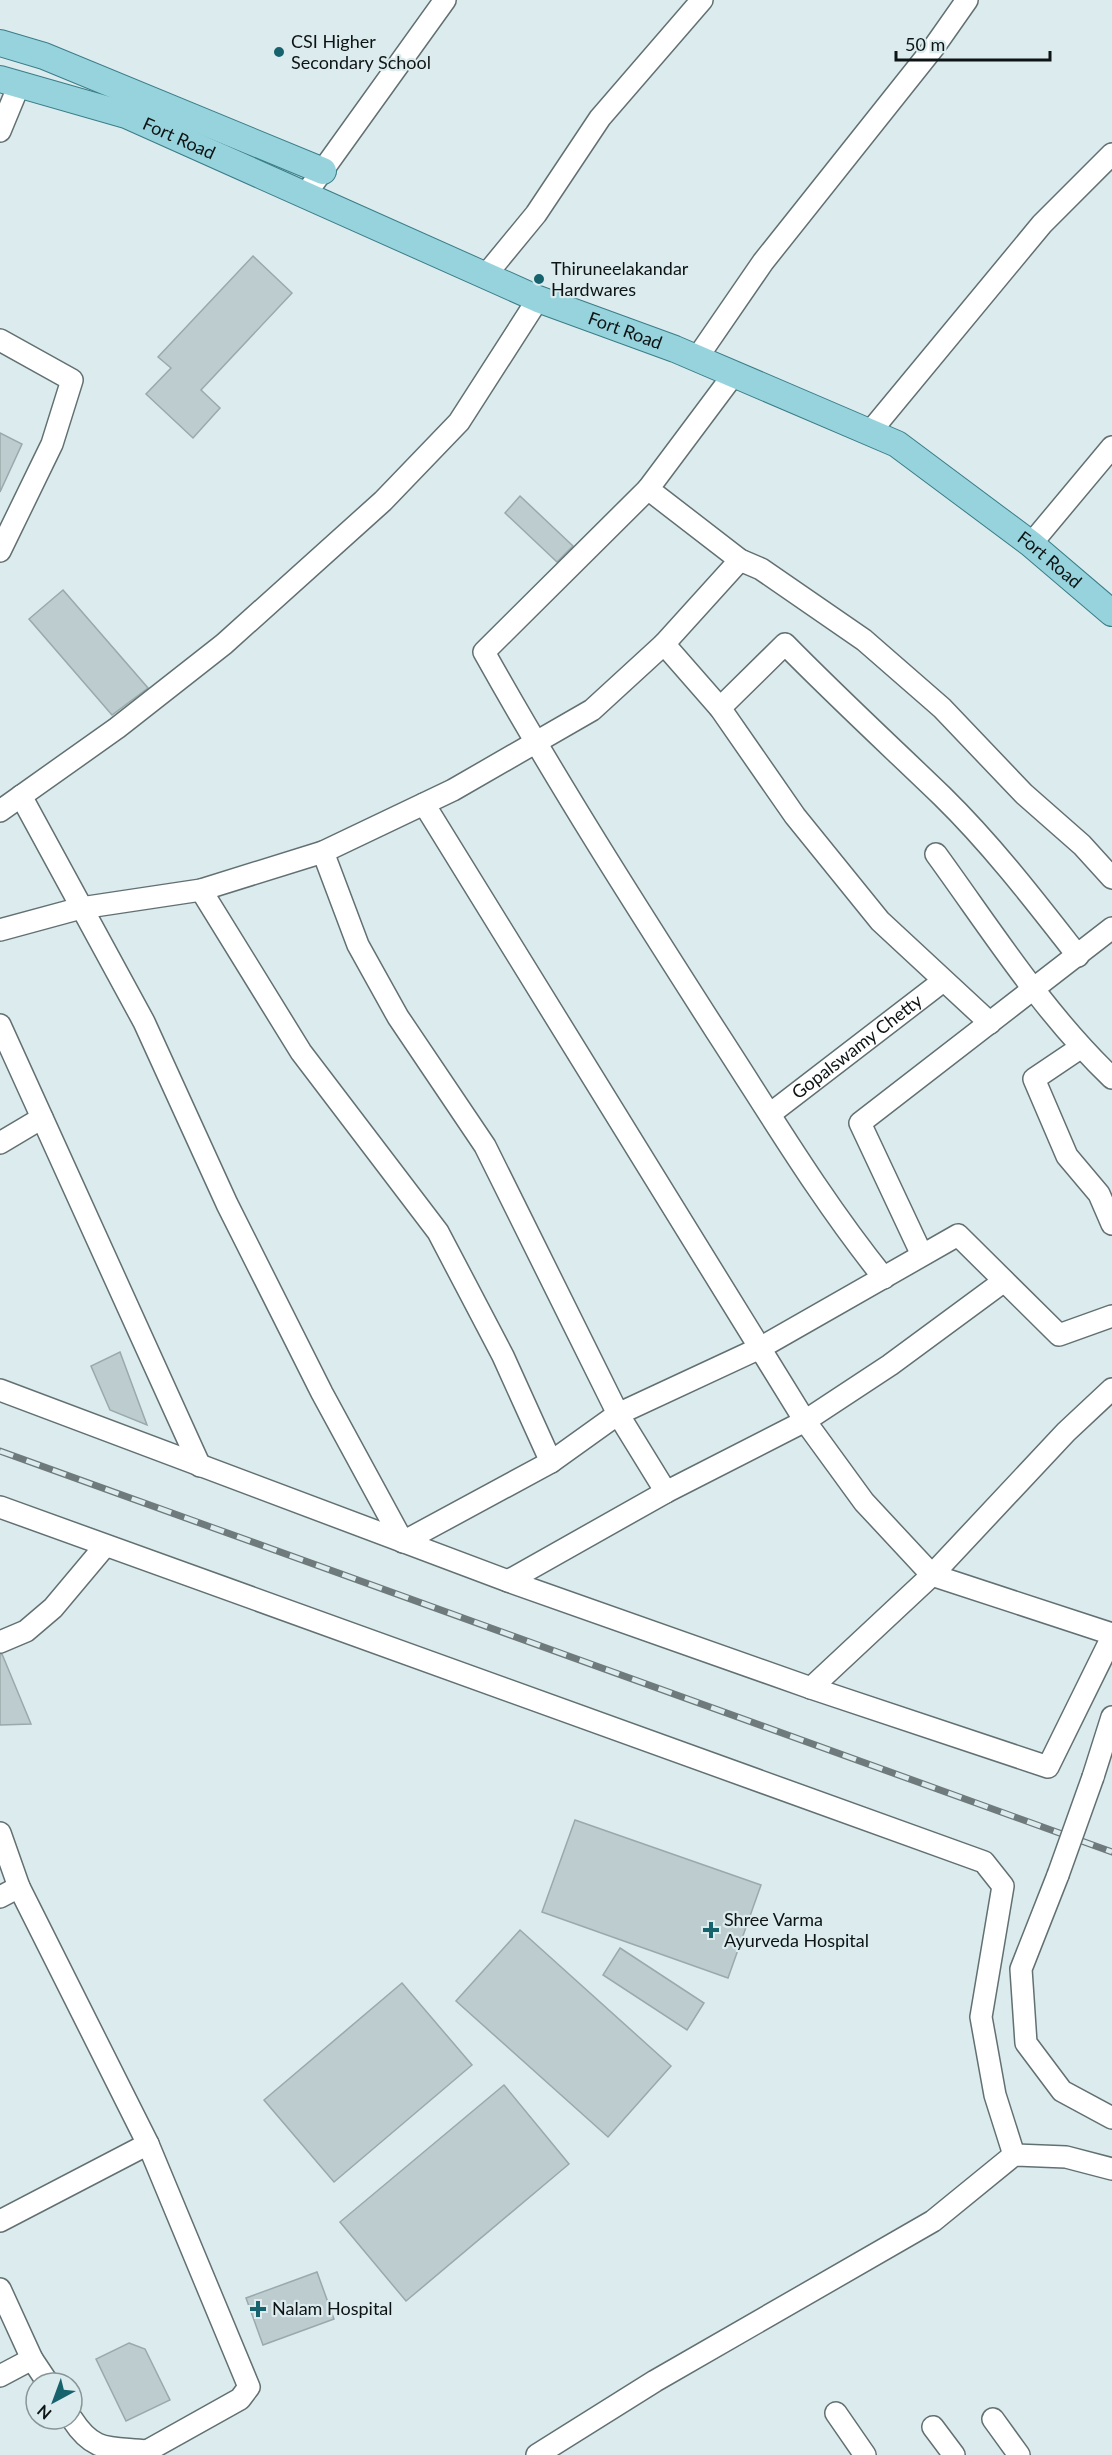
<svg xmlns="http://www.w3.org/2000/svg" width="1112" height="2455" font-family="Lato,sans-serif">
	<rect width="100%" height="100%" fill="#dbebee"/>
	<g fill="#bdcccf" stroke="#9aa9ab" stroke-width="1.5">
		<path d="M253 256 292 293 201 390 220 408 193 438 146 394 171 368 158 357Z"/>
		<path d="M0 433 22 444 0 492Z"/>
		<path d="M520 496 573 546 557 562 505 513Z"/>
		<path d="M63 590 148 688 112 715 29 619Z"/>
		<path d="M120 1352 147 1425 110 1410 91 1366Z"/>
		<path d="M2 1654 31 1724 0 1725V1655Z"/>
		<path d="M575 1820 761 1885 728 1978 542 1912Z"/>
		<path d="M520 1930 671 2066 608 2137 456 2001Z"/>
		<path d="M620 1948 704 2003 687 2030 603 1975Z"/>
		<path d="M402 1983 472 2065 334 2182 264 2100Z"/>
		<path d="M504 2085 569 2164 406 2301 340 2222Z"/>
		<path d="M317 2272 334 2319 263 2345 246 2298Z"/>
		<path d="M129 2343 145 2349 170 2400 126 2421 96 2359Z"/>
	</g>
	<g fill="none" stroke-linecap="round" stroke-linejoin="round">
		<g stroke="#627072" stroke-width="24">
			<g id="minor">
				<path d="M0 131 19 85"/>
				<path d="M305 195 445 0"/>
				<path d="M485 276 536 214 600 118 702 0"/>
				<path d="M0 340 72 380 52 444 0 551"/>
				<path d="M697 358 763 262 934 47 967 0"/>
				<path d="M734 374 648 489 740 560 761 569 864 640 942 708 1024 794 1082 845 1112 878"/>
				<path d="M870 432 1042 224 1112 154"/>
				<path d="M648 489 484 652C556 781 636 906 716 1031 770 1114 821 1200 884 1278"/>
				<path d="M1031 544 1112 447"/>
				<path d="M664 644 720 708 795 816 880 921 990 1023"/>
				<path d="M720 708 785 644C836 696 889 745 942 796 992 845 1035 901 1078 956"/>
				<path d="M21 796 144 1022 227 1204 322 1393 403 1542 551 1462 618 1414 760 1348 958 1235 1059 1335 1112 1316"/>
				<path d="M424 804 805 1421 864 1502 932 1575 1112 1634"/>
				<path d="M0 811 117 728 224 644 383 501 459 422 538 299"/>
				<path d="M323 852 358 945 398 1017 485 1146 618 1414 666 1492"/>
				<path d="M936 854C992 931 1043 1012 1112 1078"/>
				<path d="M201 890 301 1052 438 1232 503 1356 551 1462"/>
				<path d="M0 930 81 908 201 890 323 852 453 790 592 710 664 644 740 560"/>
				<path d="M0 1025 200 1466"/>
				<path d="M1080 1048 1034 1079 1067 1156 1099 1194 1112 1224"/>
				<path id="s1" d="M770 1114 943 981"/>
				<path d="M0 1143 42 1118"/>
				<path d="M922 1255 860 1123 1112 928"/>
				<path d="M0 1390 508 1581 811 1688 1048 1767 1112 1637"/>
				<path d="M0 1507 984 1862 1003 1886 981 2017 995 2095 1014 2155"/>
				<path d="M508 1581 666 1492 805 1421 890 1365 1004 1281"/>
				<path d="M0 1642 26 1631 53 1608 105 1546"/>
				<path d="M811 1688 932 1575 1066 1432 1112 1389"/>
				<path d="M1093 1777 1112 1717"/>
				<path d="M0 1833 19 1887 148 2144 249 2387 240 2399 147 2451 149 2455"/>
				<path d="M1058 1875 1021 1969 1026 2043 1062 2091 1112 2118"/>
				<path d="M0 1897 19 1887"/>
				<path d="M0 2221 148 2144"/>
				<path d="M0 2289 32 2359 48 2383"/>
				<path d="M0 2376 32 2359"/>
				<path d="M836 2413 865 2455"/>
				<path d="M72 2419C94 2453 109 2447 147 2451"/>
				<path d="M993 2419 1019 2455"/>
				<path d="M933 2427 954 2455"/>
				<path d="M537 2455 655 2381 933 2221 1014 2155 1066 2157 1112 2169"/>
			</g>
		</g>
		<g stroke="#3a7d87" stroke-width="28">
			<g id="major">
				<path d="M0 43 44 56 323 171"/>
				<path id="s2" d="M0 79 126 115 538 299 675 349 897 444 1031 544 1112 613"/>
			</g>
		</g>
		<use href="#minor" stroke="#fff" stroke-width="21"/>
		<use href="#major" stroke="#97d3dc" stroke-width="26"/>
		<g stroke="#6f7a7c" stroke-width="7">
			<path id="rail" d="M0 1451 1112 1852"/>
		</g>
		<use href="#rail" stroke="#dbebee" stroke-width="4.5" stroke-dasharray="14" stroke-linecap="butt"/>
		<g stroke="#627072" stroke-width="24" stroke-linecap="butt">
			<path id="minor-bridge" d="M1058 1875 1093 1777"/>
		</g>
		<use href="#minor-bridge" stroke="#fff" stroke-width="21"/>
	</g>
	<g fill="#16636d" stroke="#dbebee" stroke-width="2">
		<circle cx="279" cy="52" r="6"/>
		<circle cx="539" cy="279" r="6"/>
		<path d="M708 1921h6v6h6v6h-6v6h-6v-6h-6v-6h6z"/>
		<path d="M255 2300h6v6h6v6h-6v6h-6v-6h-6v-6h6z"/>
	</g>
	<g text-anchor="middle" stroke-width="4.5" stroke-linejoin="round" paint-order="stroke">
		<g font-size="18" fill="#0e1415" stroke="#dbebee" text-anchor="start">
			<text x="291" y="48">CSI Higher<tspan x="291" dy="21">Secondary School</tspan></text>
			<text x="551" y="275">Thiruneelakandar<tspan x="551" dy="21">Hardwares</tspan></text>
			<text x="724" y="1926">Shree Varma<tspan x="724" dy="21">Ayurveda Hospital</tspan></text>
			<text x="272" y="2315">Nalam Hospital</text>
		</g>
		<g font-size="18" fill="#0e1415" stroke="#dbebee">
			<text dy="6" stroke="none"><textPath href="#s2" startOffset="189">Fort Road</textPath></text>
			<text dy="6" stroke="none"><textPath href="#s2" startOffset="675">Fort Road</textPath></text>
			<text dy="6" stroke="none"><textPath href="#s2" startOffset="1161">Fort Road</textPath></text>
			<text dy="6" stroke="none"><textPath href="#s1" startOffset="110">Gopalswamy Chetty</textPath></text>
		</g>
	</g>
	<g transform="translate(54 2401) rotate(221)"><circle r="28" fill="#dbebee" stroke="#899597" stroke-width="1.5"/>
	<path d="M0-4.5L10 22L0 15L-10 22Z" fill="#16636d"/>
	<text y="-9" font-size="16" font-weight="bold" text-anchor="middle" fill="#0e1415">N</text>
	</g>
	<path d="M896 51v9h154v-9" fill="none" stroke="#0e1415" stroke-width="3"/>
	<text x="905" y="51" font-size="18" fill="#0e1415" stroke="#dbebee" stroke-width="4.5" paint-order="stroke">50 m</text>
</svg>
